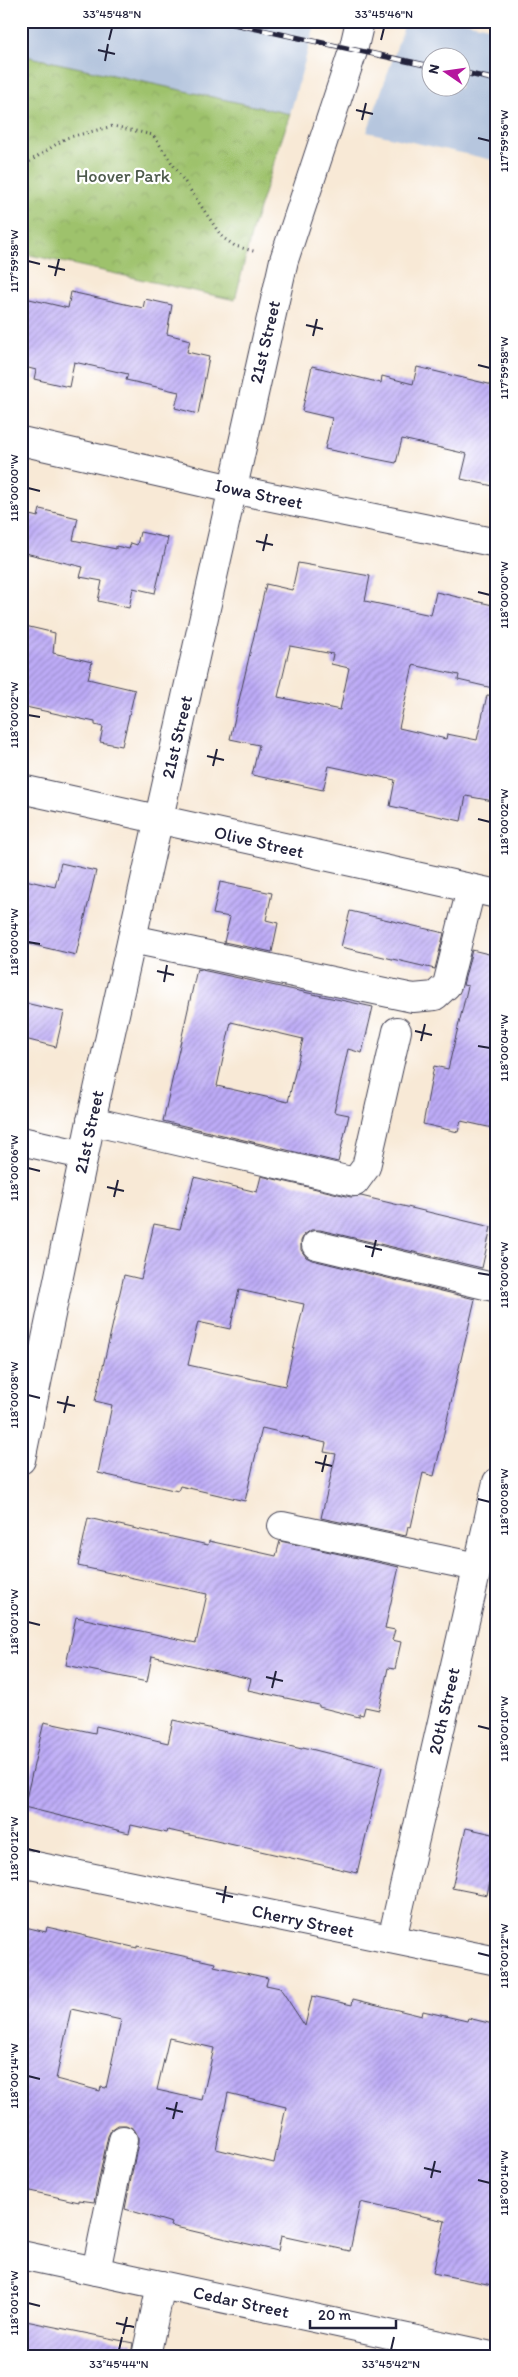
<svg xmlns="http://www.w3.org/2000/svg" width="518" height="2377" font-family="Itim,sans-serif">
	<defs>
		<pattern id="park-crowns" width="20" height="18" patternUnits="userSpaceOnUse" patternTransform="scale(1.25)"><rect width="20" height="18" fill="#9ec26c"/><path d="M2 6a3 3 0 1 1 6 0M12 15a3 3 0 1 1 6 0" fill="none" stroke="#88a65e"/></pattern>
		<pattern id="building-hatch" width="6" height="6" patternUnits="userSpaceOnUse" patternTransform="scale(1.25)"><rect width="6" height="6" fill="#bdabf7"/><path d="M-1 1l2-2M0 6l6-6M5 7l2-2" fill="none" stroke="#998bc9"/></pattern>
	</defs>
	<rect width="100%" height="100%" fill="#fff"/>
	<filter id="ink" filterUnits="userSpaceOnUse"><feTurbulence type="fractalNoise" baseFrequency=".02" numOctaves="2"/><feDisplacementMap in="SourceGraphic" scale="10" xChannelSelector="R" yChannelSelector="G"/><feConvolveMatrix kernelMatrix="1 2 1 2 8 2 1 2 1" color-interpolation-filters="sRGB"/></filter>
	<filter id="wash" filterUnits="userSpaceOnUse"><feTurbulence type="fractalNoise" baseFrequency=".0096" numOctaves="4" result="noise"/><feDisplacementMap in="SourceGraphic" scale="20" xChannelSelector="R" yChannelSelector="G"/><feGaussianBlur stdDeviation="1.12" result="paint"/><feColorMatrix in="noise" values="0 0 0 0 0 0 0 0 0 0 0 0 0 0 0 0 0 1.4 0 .05"/><feComposite in="paint" operator="in"/></filter>
	<g filter="url(#wash)">
		<rect width="100%" height="100%" fill="#f8e9d6"/>
		<g fill="#b6c6de" fill-rule="evenodd">
			<path d="M21 21H316L290 114 21 55Z"/>
			<path d="M406 21H461L497 29V161L367 132ZM430 58H460V88H430Z"/>
		</g>
		<path fill="url(#park-crowns)" stroke="#607254" d="M21 55 290 114 253 227 235 300 21 253Z"/>
		<g id="blocks">
			<g fill="url(#building-hatch)" fill-rule="evenodd">
				<path d="M71 292 143 308 145 299 172 305 167 334 190 340 187 352 209 357 198 414 175 408 179 392 126 380 128 374 74 362 69 387 34 379 36 370 21 366V297L68 308Z"/>
				<path d="M312 366 381 383 382 376 413 384 417 367 497 386V470L493 486 461 479 467 454 402 439 396 463 325 449 332 418 302 411Z"/>
				<path d="M40 509 78 518 73 540 116 549V546L129 549 131 543 137 545 140 532 168 538 155 593 133 588 129 608 98 601 102 581 80 577 83 567 21 552V513L38 517Z"/>
				<path d="M298 563 370 576 365 601 431 615 436 592 497 606V689L458 680 459 675 413 665 399 728 446 739 447 734 477 740 487 695 497 696V784L493 801 466 796 461 821 390 806 395 780 329 766 323 790 252 775 259 745 230 739 266 584 292 590ZM290 646 333 654 331 664 349 668 340 710 278 697Z"/>
				<path d="M21 625 55 633 53 653 92 662 88 679 135 690 122 746 100 742 103 727 95 725V722L21 706Z"/>
				<path d="M61 863 96 871 76 955 21 942V879L55 887Z"/>
				<path d="M220 882 272 893 266 920 278 923 272 952 224 942 230 917 213 914Z"/>
				<path d="M350 911 444 933 435 969 341 947Z"/>
				<path d="M472 950 497 956V1129L461 1121 458 1132 423 1124 434 1066 448 1069 468 986 463 985Z"/>
				<path d="M197 969 373 1007 362 1053 348 1049 334 1112 349 1115 338 1162 163 1121ZM231 1022 303 1039 288 1102 217 1086Z"/>
				<path d="M21 1002 64 1012 56 1047 21 1038Z"/>
				<path d="M261 1176 351 1197 361 1196 491 1227 482 1268 320 1230H311L304 1235 301 1241V1250L306 1257 312 1260 475 1299 434 1476 423 1473 411 1527 408 1526 406 1536 321 1518 336 1454 324 1452 326 1443 262 1428 245 1501 180 1486 178 1491 98 1473 112 1405 95 1401 124 1275 141 1279 154 1224 180 1229 194 1177 257 1192ZM239 1290 304 1304 285 1386 188 1365 198 1322 230 1329Z"/>
				<path d="M88 1518 208 1545 209 1541 276 1556 280 1541 399 1567 385 1628 395 1630 392 1640 401 1642 395 1669 388 1668 379 1710 365 1707 363 1715 359 1714V1717L319 1707V1705L248 1690 251 1679 152 1656 147 1682 66 1665 76 1617 196 1643 207 1594 78 1566Z"/>
				<path d="M173 1720 302 1749 303 1747 382 1767 357 1873 168 1830 167 1833 131 1825 129 1833 24 1807 44 1722 95 1733 96 1726 168 1743Z"/>
				<path d="M466 1828 497 1835V1849L487 1895 452 1888Z"/>
				<path d="M21 1926 46 1932 47 1927 137 1948V1946L215 1963 214 1966 268 1978 266 1985 280 1988 305 2026 312 1996 352 2005 353 1999 422 2016 423 2011 467 2021 468 2018 497 2025V2286L433 2273 445 2221 360 2202 350 2251 281 2236 278 2251 171 2226 172 2223 125 2209 138 2143V2136L134 2129 126 2125H118L111 2130 108 2136 94 2202 79 2200V2202L21 2189ZM71 2009 121 2020 106 2088 101 2087 100 2091 56 2079ZM169 2038 214 2048 202 2100 157 2090ZM228 2093 286 2107 274 2163 216 2149Z"/>
				<path d="M21 2320 133 2343 131 2356H21Z"/>
			</g>
		</g>
	</g>
	<g filter="url(#ink)">
		<use href="#blocks" fill-opacity="0" stroke="#424052" stroke-width="1"/>
		<g fill="none" stroke-linecap="round" stroke-linejoin="round">
			<g stroke="#424052" stroke-width="30">
				<g id="minor">
					<path d="M21 441 232 489 497 543"/>
					<path d="M21 789 497 894"/>
					<path d="M132 939 413 998 435 996 447 985 471 889"/>
					<path d="M91 1121 355 1182 366 1167 397 1031"/>
					<path d="M21 1141 83 1155"/>
					<path d="M316 1245 497 1288"/>
					<path d="M21 1460 91 1121 284 260 353 51 360 21"/>
					<path d="M282 1526 477 1567"/>
					<path d="M21 1863 497 1961"/>
					<path d="M392 1939 497 1482"/>
					<path d="M21 2255 491 2356"/>
					<path d="M96 2271 123 2140"/>
					<path d="M146 2356 161 2285"/>
				</g>
			</g>
			<path stroke="#424052" stroke-width="3" stroke-dasharray="1 4" stroke-linecap="butt" d="M21 167 66 138 113 126 153 135 222 237 235 246 257 252"/>
			<use href="#minor" stroke="#fff" stroke-width="28"/>
			<g stroke="#22223b" stroke-width="5.5">
				<g id="rail">
					<path d="M220 21 430 66"/>
					<path d="M460 72 497 80"/>
				</g>
			</g>
			<use href="#rail" stroke="#fff" stroke-width="4" stroke-dasharray="11" stroke-linecap="butt"/>
		</g>
	</g>
	<path fill="none" stroke="#22223b" stroke-width="2" d="M109 40 112 28M381 40 384 28M98 50 115 54M105 61 108 44M356 110 373 114M362 120 366 103M478 138 490 141M28 261 40 264M48 266 65 270M55 276 59 259M306 325 323 329M313 336 317 319M478 365 490 368M28 488 40 491M256 541 273 545M263 551 267 534M478 592 490 595M28 715 40 717M207 756 224 760M213 766 217 749M478 819 490 822M28 942 40 944M157 971 174 975M164 982 167 965M415 1031 432 1035M421 1041 425 1024M478 1046 490 1048M28 1168 40 1171M107 1187 124 1191M114 1197 118 1180M365 1246 382 1250M372 1257 376 1240M478 1273 490 1275M28 1395 40 1398M57 1402 75 1406M64 1413 68 1396M315 1462 332 1466M322 1472 326 1455M478 1499 490 1502M28 1622 40 1625M266 1677 283 1681M272 1688 276 1671M478 1726 490 1729M28 1849 40 1852M216 1893 233 1897M223 1903 226 1886M478 1953 490 1956M28 2076 40 2079M166 2108 183 2112M173 2119 177 2102M424 2168 441 2172M431 2178 435 2161M478 2180 490 2183M28 2303 40 2306M116 2323 134 2327M123 2334 127 2317M119 2350 122 2337M391 2350 394 2337"/>
	<g text-anchor="middle" stroke-width="4.5" stroke-linejoin="round" paint-order="stroke">
		<g font-size="18" fill="#4d5a4c" stroke="#fff">
			<text x="123" y="182">Hoover Park</text>
		</g>
		<g font-size="18" fill="#22223b" stroke="#fff">
			<text transform="translate(265 342) rotate(-77)" y="6">21st Street</text>
			<text transform="translate(259 494) rotate(12)" y="6">Iowa Street</text>
			<text transform="translate(177 737) rotate(-77)" y="6">21st Street</text>
			<text transform="translate(259 842) rotate(13)" y="6">Olive Street</text>
			<text transform="translate(89 1132) rotate(-78)" y="6">21st Street</text>
			<text transform="translate(444 1711) rotate(-77)" y="6">20th Street</text>
			<text transform="translate(303 1921) rotate(12)" y="6">Cherry Street</text>
			<text transform="translate(241 2302) rotate(12)" y="6">Cedar Street</text>
		</g>
	</g>
	<rect width="518" height="2377" fill="none" stroke="#fff" stroke-width="55"/>
	<g transform="translate(446 72) rotate(283)"><circle r="24" fill="#ffffff" stroke="#a7a7b1"/>
	<path d="M0-4L9 19L0 12L-9 19Z" fill="#b5179e"/>
	<text y="-8" font-size="14" font-weight="bold" text-anchor="middle" fill="#22223b">N</text>
	</g>
	<path d="M310 2320v8h86v-8" fill="none" stroke="#22223b" stroke-width="2.5"/>
	<text x="318" y="2320" font-size="15" fill="#22223b" stroke="#ffffff" stroke-width="4" paint-order="stroke">20 m</text>
	<rect x="28" y="28" width="462" height="2322" fill="none" stroke="#22223b" stroke-width="2"/>
	<g font-size="12" text-anchor="middle" fill="#22223b">
		<text x="112" y="18">33°45'48"N</text>
		<text x="384" y="18">33°45'46"N</text>
		<text transform="translate(504 141) rotate(-90)" y="4">117°59'56"W</text>
		<text transform="translate(14 261) rotate(-90)" y="4">117°59'58"W</text>
		<text transform="translate(504 368) rotate(-90)" y="4">117°59'58"W</text>
		<text transform="translate(14 488) rotate(-90)" y="4">118°00'00"W</text>
		<text transform="translate(504 595) rotate(-90)" y="4">118°00'00"W</text>
		<text transform="translate(14 715) rotate(-90)" y="4">118°00'02"W</text>
		<text transform="translate(504 822) rotate(-90)" y="4">118°00'02"W</text>
		<text transform="translate(14 942) rotate(-90)" y="4">118°00'04"W</text>
		<text transform="translate(504 1048) rotate(-90)" y="4">118°00'04"W</text>
		<text transform="translate(14 1168) rotate(-90)" y="4">118°00'06"W</text>
		<text transform="translate(504 1275) rotate(-90)" y="4">118°00'06"W</text>
		<text transform="translate(14 1395) rotate(-90)" y="4">118°00'08"W</text>
		<text transform="translate(504 1502) rotate(-90)" y="4">118°00'08"W</text>
		<text transform="translate(14 1622) rotate(-90)" y="4">118°00'10"W</text>
		<text transform="translate(504 1729) rotate(-90)" y="4">118°00'10"W</text>
		<text transform="translate(14 1849) rotate(-90)" y="4">118°00'12"W</text>
		<text transform="translate(504 1956) rotate(-90)" y="4">118°00'12"W</text>
		<text transform="translate(14 2076) rotate(-90)" y="4">118°00'14"W</text>
		<text transform="translate(504 2183) rotate(-90)" y="4">118°00'14"W</text>
		<text transform="translate(14 2303) rotate(-90)" y="4">118°00'16"W</text>
		<text x="119" y="2368">33°45'44"N</text>
		<text x="391" y="2368">33°45'42"N</text>
	</g>
</svg>
